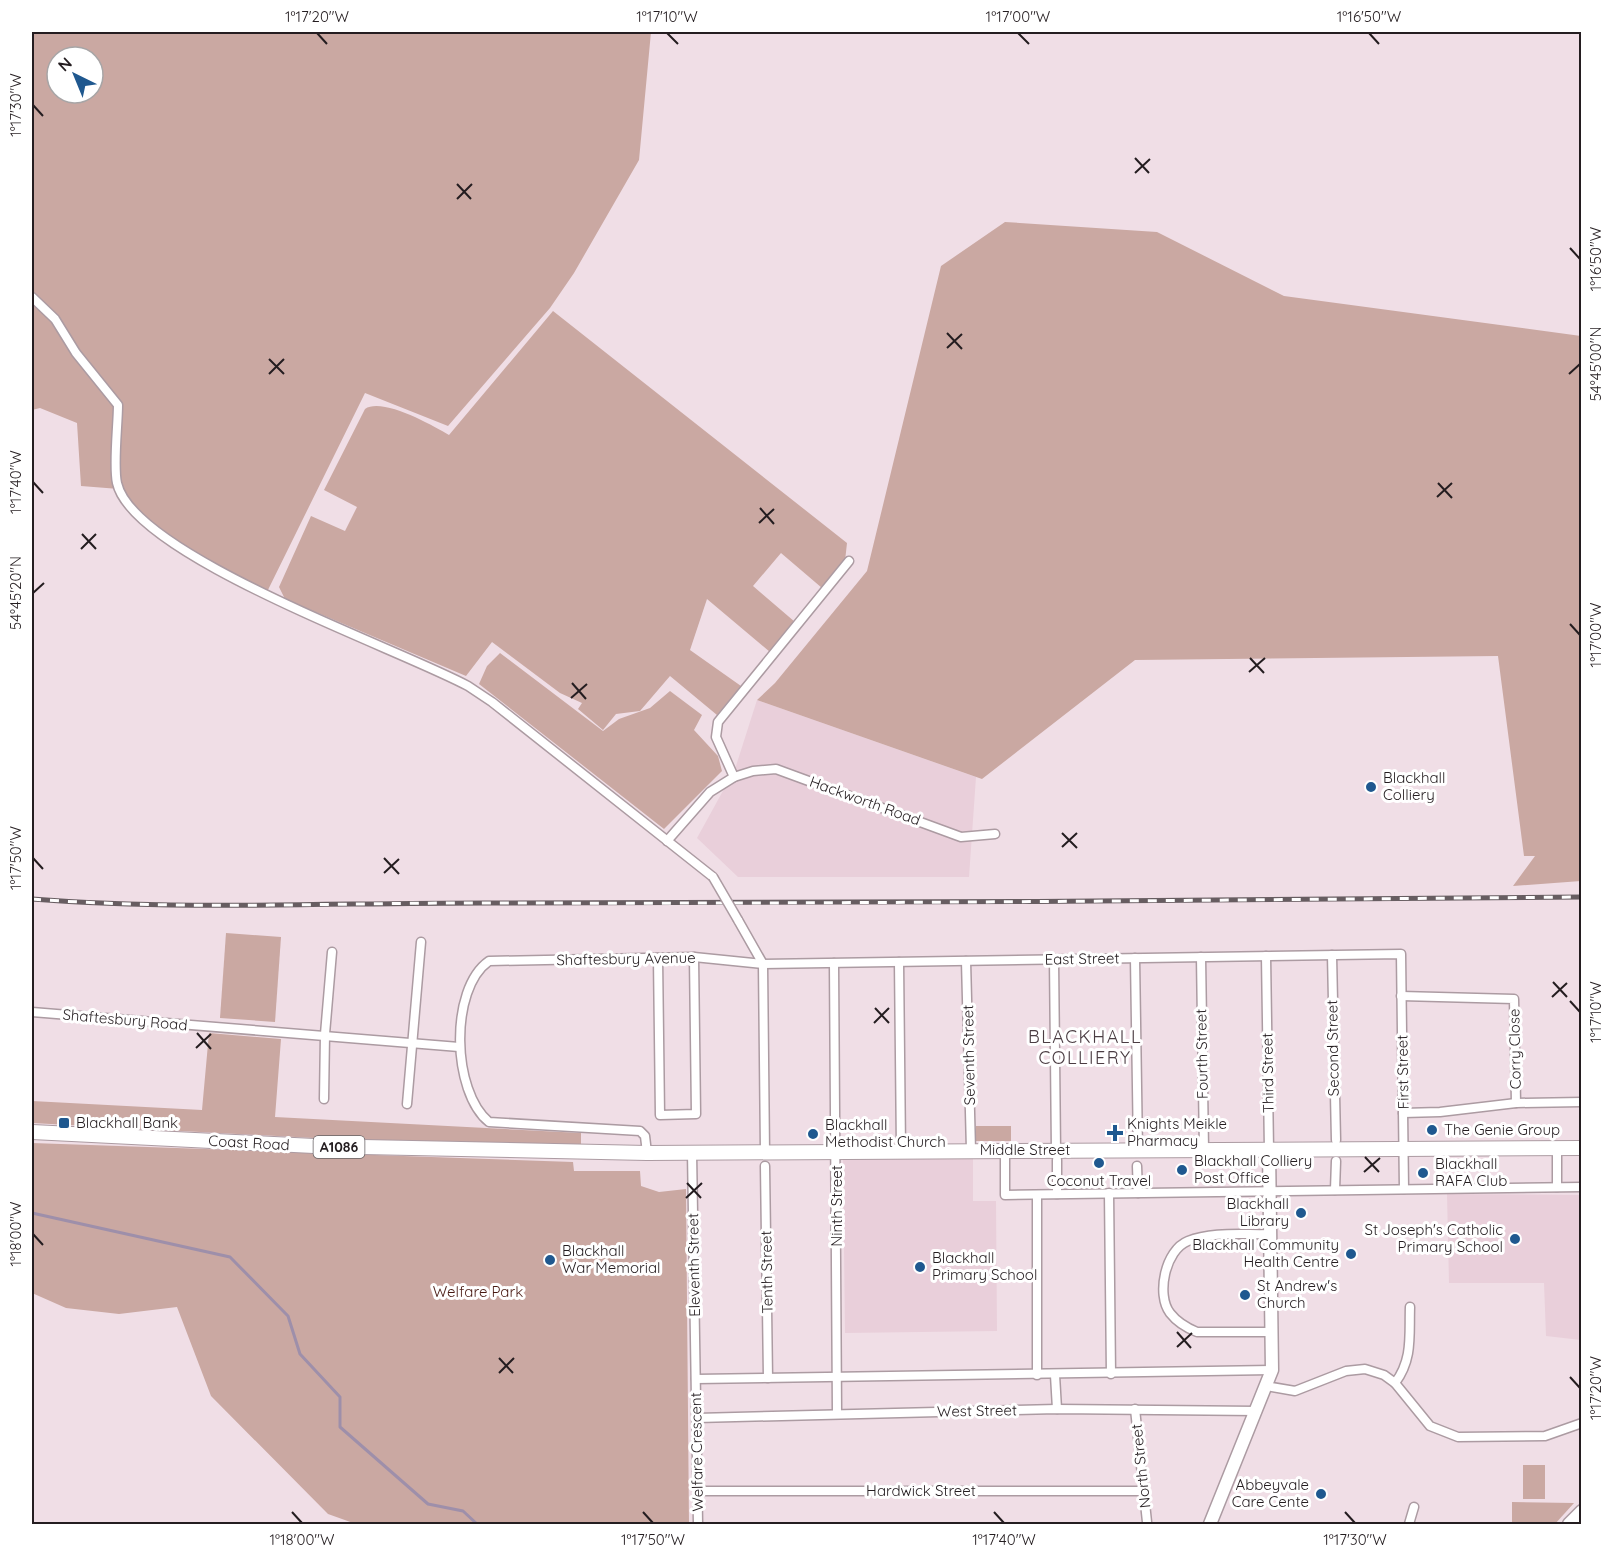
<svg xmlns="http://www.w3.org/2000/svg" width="1613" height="1556" font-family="Quicksand,sans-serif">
	<rect width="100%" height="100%" fill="#f0dee6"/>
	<g fill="#e9cfda">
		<path d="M757 700 976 777 969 877H738L697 838 735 769Z"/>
		<path d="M843 1157H973V1201H996L997 1331 845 1333Z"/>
		<path d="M1447 1194 1581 1195V1340L1546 1336 1544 1283H1449Z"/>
	</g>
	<g fill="#caa8a2" fill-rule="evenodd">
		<path d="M32 32H651L639 160 574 273 550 308 448 426 365 393 265 596 135 514 119 489 81 486 77 423 40 408 32 410ZM57 57H93V93H57Z"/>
		<path d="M1005 222 1157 232 1284 296 1581 336V881L1513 886 1535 856H1524L1498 656 1135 660 982 779 757 700 775 683 867 571 941 266Z"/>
		<path d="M553 311 847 543 845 561 822 588 781 553 753 586 795 622 770 652 707 599 690 650 741 686 717 715 670 676 640 711 616 714 603 730 578 709 582 703 560 693 492 642 466 676 285 599 279 587 311 516 345 531 357 507 324 490 365 409C382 397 432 425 449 435Z"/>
		<path d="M500 653 603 731 619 719 650 708 670 691 702 715 694 730 718 756 722 771 664 829 479 684 487 666Z"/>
		<path d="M226 933 281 937 275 1022 220 1018Z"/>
		<path d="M209 1033 281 1039 275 1117 581 1133V1145L406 1143 32 1123V1101L202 1110Z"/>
		<rect x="976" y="1126" width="35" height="15"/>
		<path d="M32 1143 573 1162 574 1171H640L641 1186 659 1192 686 1189 689 1524H356L328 1514 211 1396 177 1307 119 1314 66 1308 32 1293Z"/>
		<rect x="1523" y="1465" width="22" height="34"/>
		<path d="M1512 1502 1574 1503 1555 1524H1512Z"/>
	</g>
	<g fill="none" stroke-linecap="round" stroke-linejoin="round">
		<path stroke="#9e8faa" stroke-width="3" d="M32 1213 230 1257 288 1316 300 1354 340 1397V1427L428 1504 463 1511 477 1524"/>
		<g stroke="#ac9ba2" stroke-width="11">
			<g id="street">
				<path d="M32 297 55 319 76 353 118 405C118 425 113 465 117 483 133 556 400 649 468 686L492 702 713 877"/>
				<path d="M734 777 753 771 776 769 961 837 995 834"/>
				<path d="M667 841 710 792 734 777 716 737 718 722 849 561"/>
				<path d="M738 920 763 964 765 1153"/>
				<path d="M1332 955 1336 1140"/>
				<path d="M1266 956 1269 1150"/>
				<path d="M1201 957 1204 1150"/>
				<path d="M658 958 660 1115 696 1114 694 957"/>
				<path d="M1135 958 1138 1151"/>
				<path d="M1054 959 1056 1151"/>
				<path d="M966 961 971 1150"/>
				<path d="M899 962 901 1150"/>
				<path d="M834 963 837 1413"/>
				<path d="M1401 996 1514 999 1516 1103"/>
				<path d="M32 1012 459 1047"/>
				<path d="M324 1099 325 1034 332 952"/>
				<path d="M407 1104 421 942"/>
				<path d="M1403 1113 1440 1112 1516 1103 1582 1102"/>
				<path d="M1005 1150V1195L1582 1187"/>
				<path d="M692 1152 698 1524"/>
				<path d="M647 1153 645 1136 640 1131 489 1122C452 1092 449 989 489 961L694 957 763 964 1401 954 1404 1189"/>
				<path d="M1057 1160V1194"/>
				<path d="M765 1166 768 1378"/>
				<path d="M1137 1166 1138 1193"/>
				<path d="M1557 1187V1148"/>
				<path d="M1335 1190 1336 1161"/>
				<path d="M1109 1193 1111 1374"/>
				<path d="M1271 1234C1245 1235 1212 1231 1188 1241 1165 1250 1156 1295 1170 1313 1177 1322 1187 1328 1197 1332H1272"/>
				<path d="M1037 1375V1195"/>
				<path d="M1055 1375 1057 1409"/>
				<path d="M696 1379 1272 1370"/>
				<path d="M1395 1383C1413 1359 1409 1336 1410 1307"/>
				<path d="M1266 1386 1295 1391 1346 1371 1365 1369 1384 1375 1395 1383 1430 1426 1458 1437 1545 1436 1582 1423"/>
				<path d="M1135 1409 1147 1522"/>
				<path d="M697 1418 1057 1409 1257 1411"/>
				<path d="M698 1491H1144"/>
				<path d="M1409 1524 1414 1507"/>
			</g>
		</g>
		<g stroke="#ac9ba2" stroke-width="15">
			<g id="secondary">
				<path d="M1210 1524 1272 1370 1269 1150"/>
				<path d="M1569 1524 1582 1511"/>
			</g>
		</g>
		<g stroke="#ac9ba2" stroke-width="16">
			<path id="primary" d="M32 1132 314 1146 647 1153 1582 1148"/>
		</g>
		<use href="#street" stroke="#fff" stroke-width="8"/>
		<use href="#secondary" stroke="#fff" stroke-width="12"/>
		<use href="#primary" stroke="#fff" stroke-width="14"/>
		<g stroke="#675d61" stroke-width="5">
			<path id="rail" d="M32 899C190 911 348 902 506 903 865 904 1223 900 1582 897"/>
		</g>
		<use href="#rail" stroke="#fff" stroke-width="3" stroke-dasharray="9" stroke-linecap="butt"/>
		<g stroke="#ac9ba2" stroke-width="11" stroke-linecap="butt">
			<path id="street-bridge" d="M713 877 738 920"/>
		</g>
		<use href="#street-bridge" stroke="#fff" stroke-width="8"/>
	</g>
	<path fill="none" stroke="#241d20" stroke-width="2" d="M317 33 327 44M667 33 678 44M1018 33 1029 44M1369 33 1379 44M33 105 43 116M1135 158 1149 173M1135 173 1150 159M457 184 471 199M457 199 472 184M1570 248 1580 259M947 333 962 349M947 348 962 334M269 359 284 374M269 374 284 359M1569 374 1580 364M33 482 43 493M1438 483 1452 498M1437 497 1452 483M760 508 774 524M759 523 774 509M82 534 96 549M81 549 96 534M33 593 44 583M1570 624 1580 635M1250 658 1264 673M1249 672 1265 658M572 683 586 699M571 698 587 684M1062 833 1077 848M1062 847 1077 833M33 858 43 869M384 858 399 874M384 873 399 859M1553 982 1567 997M1552 997 1567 983M1570 1001 1580 1012M875 1008 889 1023M874 1023 889 1008M197 1033 211 1049M196 1048 211 1034M1365 1157 1379 1172M1364 1172 1380 1158M687 1183 701 1198M686 1198 702 1183M33 1234 43 1245M1177 1332 1191 1348M1177 1347 1192 1333M499 1358 513 1373M499 1373 514 1358M1570 1377 1580 1388M292 1512 302 1523M643 1512 653 1523M994 1512 1004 1523M1345 1512 1355 1523"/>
	<g fill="#1f588f" stroke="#fff" stroke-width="2">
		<circle cx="1371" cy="787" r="6"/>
		<rect x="58" y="1117" width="12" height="12" rx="3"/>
		<circle cx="1432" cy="1130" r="6"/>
		<path d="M1112 1124h6v6h6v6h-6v6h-6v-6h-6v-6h6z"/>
		<circle cx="813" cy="1134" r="6"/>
		<circle cx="1099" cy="1163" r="6"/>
		<circle cx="1182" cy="1170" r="6"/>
		<circle cx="1423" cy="1173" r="6"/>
		<circle cx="1301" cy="1213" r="6"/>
		<circle cx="1515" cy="1239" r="6"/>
		<circle cx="1351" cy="1254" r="6"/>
		<circle cx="550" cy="1260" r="6"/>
		<circle cx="920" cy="1267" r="6"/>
		<circle cx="1245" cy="1295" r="6"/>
		<circle cx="1321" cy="1494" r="6"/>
	</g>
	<g text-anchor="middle" stroke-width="6" stroke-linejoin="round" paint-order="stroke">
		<rect fill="#fff" stroke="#666163" stroke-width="1.5" x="313.5" y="1136" width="51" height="22" rx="4.5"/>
		<g font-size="14" font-weight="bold" fill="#241d20">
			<text x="339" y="1152">A1086</text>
		</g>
		<g font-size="15" fill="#241d20" stroke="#fff" text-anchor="start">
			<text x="1383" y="783">Blackhall<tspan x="1383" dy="17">Colliery</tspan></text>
			<text x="76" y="1128">Blackhall Bank</text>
			<text x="1127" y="1129">Knights Meikle<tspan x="1127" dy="17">Pharmacy</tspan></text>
			<text x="825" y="1130">Blackhall<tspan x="825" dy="17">Methodist Church</tspan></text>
			<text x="1444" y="1135">The Genie Group</text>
			<text x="1194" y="1166">Blackhall Colliery<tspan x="1194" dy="17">Post Office</tspan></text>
			<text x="1435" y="1169">Blackhall<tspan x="1435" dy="17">RAFA Club</tspan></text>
			<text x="1099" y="1186" text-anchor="middle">Coconut Travel</text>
			<text x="1289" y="1209" text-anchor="end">Blackhall<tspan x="1289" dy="17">Library</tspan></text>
			<text x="1503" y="1235" text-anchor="end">St Joseph's Catholic<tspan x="1503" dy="17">Primary School</tspan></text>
			<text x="1339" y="1250" text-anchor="end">Blackhall Community<tspan x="1339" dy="17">Health Centre</tspan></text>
			<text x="562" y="1256">Blackhall<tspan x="562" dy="17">War Memorial</tspan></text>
			<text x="932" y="1263">Blackhall<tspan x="932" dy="17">Primary School</tspan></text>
			<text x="1257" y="1291">St Andrew's<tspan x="1257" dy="17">Church</tspan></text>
			<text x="1309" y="1490" text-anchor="end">Abbeyvale<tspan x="1309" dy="17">Care Cente</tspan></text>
		</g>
		<g font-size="15" fill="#241d20" stroke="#fff">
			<text transform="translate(865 801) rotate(20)" y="5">Hackworth Road</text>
			<text transform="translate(626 959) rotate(-1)" y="5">Shaftesbury Avenue</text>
			<text transform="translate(1082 959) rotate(-1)" y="5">East Street</text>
			<text transform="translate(125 1020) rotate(5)" y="5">Shaftesbury Road</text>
			<text transform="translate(1333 1048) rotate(-91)" y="5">Second Street</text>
			<text transform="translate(1515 1049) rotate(-91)" y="5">Corry Close</text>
			<text transform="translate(1202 1054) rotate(-91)" y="5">Fourth Street</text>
			<text transform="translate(969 1055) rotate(-91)" y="5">Seventh Street</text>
			<text transform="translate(1403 1072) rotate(-91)" y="5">First Street</text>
			<text transform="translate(1268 1073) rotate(-91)" y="5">Third Street</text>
			<text transform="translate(249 1143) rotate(3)" y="5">Coast Road</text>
			<text x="1025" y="1155">Middle Street</text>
			<text transform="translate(837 1206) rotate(-90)" y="5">Ninth Street</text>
			<text transform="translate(694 1265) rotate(-91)" y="5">Eleventh Street</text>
			<text transform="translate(767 1272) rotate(-91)" y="5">Tenth Street</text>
			<text transform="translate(977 1411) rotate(-1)" y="5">West Street</text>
			<text transform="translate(697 1452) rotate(-91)" y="5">Welfare Crescent</text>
			<text transform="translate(1141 1466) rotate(-96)" y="5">North Street</text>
			<text x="921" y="1496">Hardwick Street</text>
		</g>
		<g font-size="15" fill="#481912" stroke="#fff">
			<text x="478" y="1297">Welfare Park</text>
		</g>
		<g font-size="18" letter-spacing="1.5" fill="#4b3d43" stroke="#fff">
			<text x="1085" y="1043">BLACKHALL<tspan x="1085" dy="21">COLLIERY</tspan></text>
		</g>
	</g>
	<rect width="1613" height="1556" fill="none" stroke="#ffffff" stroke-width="66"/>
	<g transform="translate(75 75) rotate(317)"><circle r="28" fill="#ffffff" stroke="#a7a5a6" stroke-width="1.5"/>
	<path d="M0-4.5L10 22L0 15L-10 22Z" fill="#1f588f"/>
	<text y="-9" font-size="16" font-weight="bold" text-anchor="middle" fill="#241d20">N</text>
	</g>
	<rect x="33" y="33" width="1547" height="1490" fill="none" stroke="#241d20" stroke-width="2"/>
	<g font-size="15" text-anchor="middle" fill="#241d20">
		<text x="317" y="22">1°17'20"W</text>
		<text x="667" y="22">1°17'10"W</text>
		<text x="1018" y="22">1°17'00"W</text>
		<text x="1369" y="22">1°16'50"W</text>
		<text transform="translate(16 105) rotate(-90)" y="5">1°17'30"W</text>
		<text transform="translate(1596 259) rotate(-90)" y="5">1°16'50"W</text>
		<text transform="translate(1596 364) rotate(-90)" y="5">54°45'00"N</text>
		<text transform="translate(16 482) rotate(-90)" y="5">1°17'40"W</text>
		<text transform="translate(16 593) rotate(-90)" y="5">54°45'20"N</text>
		<text transform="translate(1596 635) rotate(-90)" y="5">1°17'00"W</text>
		<text transform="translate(16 858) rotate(-90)" y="5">1°17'50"W</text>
		<text transform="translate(1596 1012) rotate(-90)" y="5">1°17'10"W</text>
		<text transform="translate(16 1234) rotate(-90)" y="5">1°18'00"W</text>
		<text transform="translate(1596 1388) rotate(-90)" y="5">1°17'20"W</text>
		<text x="302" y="1545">1°18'00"W</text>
		<text x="653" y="1545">1°17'50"W</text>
		<text x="1004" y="1545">1°17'40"W</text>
		<text x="1355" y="1545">1°17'30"W</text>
	</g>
</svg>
